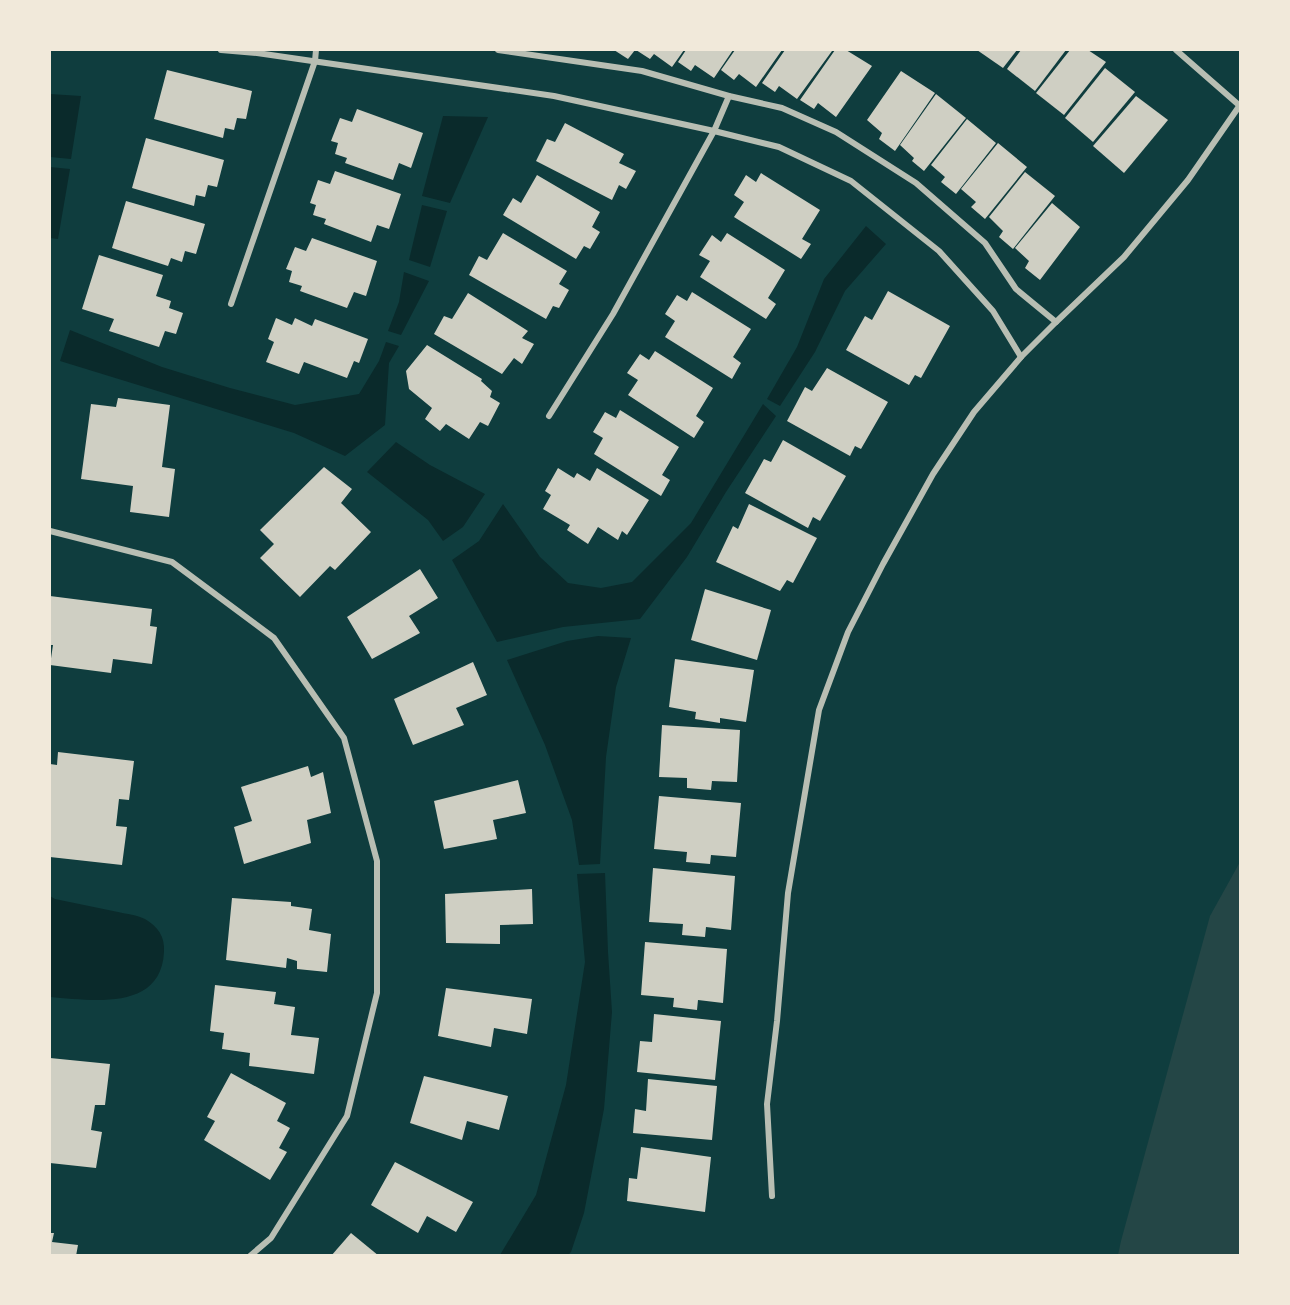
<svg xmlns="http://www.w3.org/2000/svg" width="1290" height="1305" font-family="'Nunito Sans',sans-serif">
	<rect width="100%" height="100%" fill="#0f3d3e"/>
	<path fill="#244646" d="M1240 862V1255H1118L1121 1241 1210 916Z"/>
	<g fill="#0a2a2b">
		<path d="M50 94 81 96 71 159 50 157Z"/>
		<path d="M443 116 488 117 450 203 422 196Z"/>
		<path d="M50 167 70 169 58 239 50 238Z"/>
		<path d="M422 205 447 211 430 267 409 260Z"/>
		<path d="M866 226 886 244 845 291 815 352 780 406 767 399 797 347 824 279Z"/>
		<path d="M404 272 429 281 401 335 388 331 399 302Z"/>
		<path d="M70 330 162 367 230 388 295 405 359 394 379 361 386 342 399 346 389 363 385 425 345 456 294 433 60 361Z"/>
		<path d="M763 404 776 416 726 492 687 557 640 619 563 627 497 642 452 560 479 541 503 504 540 557 568 583 601 588 632 582 691 523Z"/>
		<path d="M396 442 430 465 485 494 463 527 443 541 428 520 367 472Z"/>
		<path d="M598 636 631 638 616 687 606 757 600 864 579 865 572 820 545 745 507 660 567 641Z"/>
		<path d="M605 873 608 952 612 1012 604 1109 584 1213 571 1252 568 1255H500L536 1195 566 1085 585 962 577 874Z"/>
		<path d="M50 896 55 899C76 903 97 908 118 912 127 914 137 915 145 919 158 927 165 936 164 952 161 1012 91 1000 50 997Z"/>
	</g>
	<g fill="#cfcfc3">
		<path d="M614 50H635L628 59Z"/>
		<path d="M636 50H684L672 67 654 54 650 59Z"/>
		<path d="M686 50H733L714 78 695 65 691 71 678 62Z"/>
		<path d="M735 50H782L756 87 739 74 734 80 721 70Z"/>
		<path d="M785 50H830L832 51 797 99 779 86 775 92 762 83Z"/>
		<path d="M835 50H846L872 66 836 117 818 103 814 109 800 100Z"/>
		<path d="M977 50H1017L1003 68Z"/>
		<path d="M1021 50H1066L1035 91 1007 69Z"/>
		<path d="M1070 50H1088L1106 62 1064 115 1036 93Z"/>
		<path d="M1105 68 1135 92 1093 142 1065 118Z"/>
		<path d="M167 70 252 91 246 119 237 118 234 130 225 128 223 138 154 119Z"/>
		<path d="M901 71 935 93 895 151 879 139 882 133 867 120Z"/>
		<path d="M936 94 966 118 924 171 912 161 914 158 900 145Z"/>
		<path d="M1136 96 1168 120 1124 173 1093 146Z"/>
		<path d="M357 109 423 133 411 168 399 163 393 180 345 163 347 158 335 154 338 143 331 141 340 118 352 122Z"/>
		<path d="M967 119 996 143 956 194 941 182 945 177 931 165Z"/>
		<path d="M565 123 624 154 619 163 636 171 626 189 619 185 612 200 536 161 547 139 555 142Z"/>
		<path d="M146 138 224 160 217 187 208 185 205 197 196 195 194 206 132 188Z"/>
		<path d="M998 143 1027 167 985 219 971 207 976 202 961 189Z"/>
		<path d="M335 171 401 194 389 229 377 225 371 242 324 224 326 219 313 215 316 205 310 203 318 180 330 184Z"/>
		<path d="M1025 172 1055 196 1013 249 999 237 1003 231 989 217Z"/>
		<path d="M761 173 820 210 802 239 811 244 801 259 734 217 744 202 734 195 746 175 756 182Z"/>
		<path d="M537 175 600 212 592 227 600 232 590 249 584 246 576 259 503 215 513 198 521 203Z"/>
		<path d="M126 201 205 224 196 254 185 251 182 262 171 258 168 266 112 248Z"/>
		<path d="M1052 203 1080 227 1040 280 1025 268 1029 261 1015 248Z"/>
		<path d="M503 233 567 271 559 284 569 290 559 308 553 306 546 319 469 275 479 256 487 260Z"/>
		<path d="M727 233 785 270 768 298 776 304 766 319 700 277 710 261 699 255 712 235 721 242Z"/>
		<path d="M312 238 377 261 366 296 354 292 347 308 300 291 302 286 289 282 292 271 286 269 295 247 306 251Z"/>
		<path d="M99 255 163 275 156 296 171 301 169 308 183 313 176 334 165 331 159 347 109 331 114 319 82 309Z"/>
		<path d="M888 291 950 326 921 378 915 375 909 385 846 350 865 316 872 320Z"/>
		<path d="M692 292 751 329 733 357 741 363 732 379 665 337 675 321 665 314 677 295 687 301Z"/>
		<path d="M468 293 528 331 522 338 534 344 522 364 514 358 502 374 434 334 444 316 452 319Z"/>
		<path d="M276 318 292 325 295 318 312 326 315 319 368 339 359 363 354 361 347 378 304 362 299 374 266 362 274 342 268 339Z"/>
		<path d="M427 345 482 379 481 381 492 391 490 397 500 403 488 426 480 422 469 439 446 424 440 431 425 419 432 408 409 389 406 371Z"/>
		<path d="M655 351 713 388 696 416 704 422 694 438 628 395 638 380 627 373 640 354 649 360Z"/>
		<path d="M827 368 888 402 861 449 855 446 850 456 787 421 805 387 812 391Z"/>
		<path d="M118 398 170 405 162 467 175 469 169 517 130 512 133 486 81 479 91 404 116 407Z"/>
		<path d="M620 410 679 447 662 475 670 480 661 496 594 454 603 438 593 432 605 412 616 418Z"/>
		<path d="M783 440 846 476 820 521 813 517 808 528 745 493 764 459 771 462Z"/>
		<path d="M324 467 352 489 341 503 371 532 335 570 330 566 300 597 260 558 274 544 260 530Z"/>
		<path d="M558 468 574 478 577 473 590 481 597 468 649 500 627 535 622 531 618 540 598 527 588 544 567 530 570 525 543 509 551 495 545 491Z"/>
		<path d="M749 504 817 538 793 583 787 580 780 591 716 562 733 526 738 529Z"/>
		<path d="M420 569 438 598 409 616 420 633 372 659 347 617Z"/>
		<path d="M705 589 771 610 757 660 691 640Z"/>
		<path d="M50 596 152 609 150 626 157 627 152 664 113 659 111 673 50 665 53 645H50Z"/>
		<path d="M675 659 754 670 746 722 720 718V723L695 719 696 712 669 707Z"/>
		<path d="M473 662 487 695 456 708 464 725 413 745 394 699Z"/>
		<path d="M662 725 740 730 737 782 712 781 711 790 687 788V778L659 777Z"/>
		<path d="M58 752 134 761 129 800 119 799 116 826 127 827 122 865 50 857V764L57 765Z"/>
		<path d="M308 766 311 777 323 772 331 813 307 820 311 843 244 864 234 827 252 821 241 787Z"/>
		<path d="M518 780 526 813 493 820 497 839 444 849 434 801Z"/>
		<path d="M659 796 741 803 736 857 711 855 710 864 686 862 687 852 654 849Z"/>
		<path d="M653 868 735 876 731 930 706 927 705 937 682 935 683 924 649 922Z"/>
		<path d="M532 889 533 924 500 925V944L446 943 445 894Z"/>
		<path d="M232 898 291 902V906L312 909 309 930 331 934 327 972 297 969V961L287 958 286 968 226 960Z"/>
		<path d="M645 942 727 949 723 1003 698 1000 697 1010 673 1007 674 998 641 995Z"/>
		<path d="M215 985 276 992 274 1004 295 1007 291 1035 319 1038 314 1074 249 1066 250 1053 222 1049 224 1033 210 1031Z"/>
		<path d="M446 988 532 999 527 1034 494 1028 491 1047 438 1036Z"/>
		<path d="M654 1014 721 1021 715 1080 637 1072 640 1041 652 1042Z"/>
		<path d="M50 1058 110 1064 105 1105H95L91 1130 102 1132 96 1168 50 1163Z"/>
		<path d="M231 1073 286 1103 277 1121 290 1128 279 1148 287 1152 270 1180 204 1140 215 1121 207 1117Z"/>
		<path d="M424 1076 508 1096 499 1130 467 1121 462 1140 410 1123Z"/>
		<path d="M648 1079 717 1086 712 1140 633 1133 635 1109 646 1111Z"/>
		<path d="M641 1147 711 1157 705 1212 627 1201 629 1178 637 1179Z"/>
		<path d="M395 1162 473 1202 456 1232 427 1216 418 1233 371 1205Z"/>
		<path d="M50 1233H54L52 1242 78 1245 76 1256H50Z"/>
		<path d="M351 1233 379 1256H331Z"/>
	</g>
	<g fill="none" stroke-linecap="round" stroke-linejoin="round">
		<g stroke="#b8beb3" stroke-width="6">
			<path d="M221 50 257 53 554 96 714 131 779 147 851 181 939 251 993 311 1021 357"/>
			<path d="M498 50 642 71 729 96 782 108 836 132 916 183 985 243 1016 289 1056 322 1124 257 1188 180 1240 105"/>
			<path d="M1176 50 1240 106"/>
			<path d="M231 304 315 61 316 50"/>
			<path d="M549 416 613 314 714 131 729 96"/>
			<path d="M50 531 172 562 274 638 344 738 377 861V993L347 1116 271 1238 250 1256"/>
			<path d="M772 1196 767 1104 777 1021 788 893 819 710 848 632 883 564 933 474 974 412 1021 357 1056 322"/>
		</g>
	</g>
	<rect width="1290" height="1305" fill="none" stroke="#f1e9da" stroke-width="102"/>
</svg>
